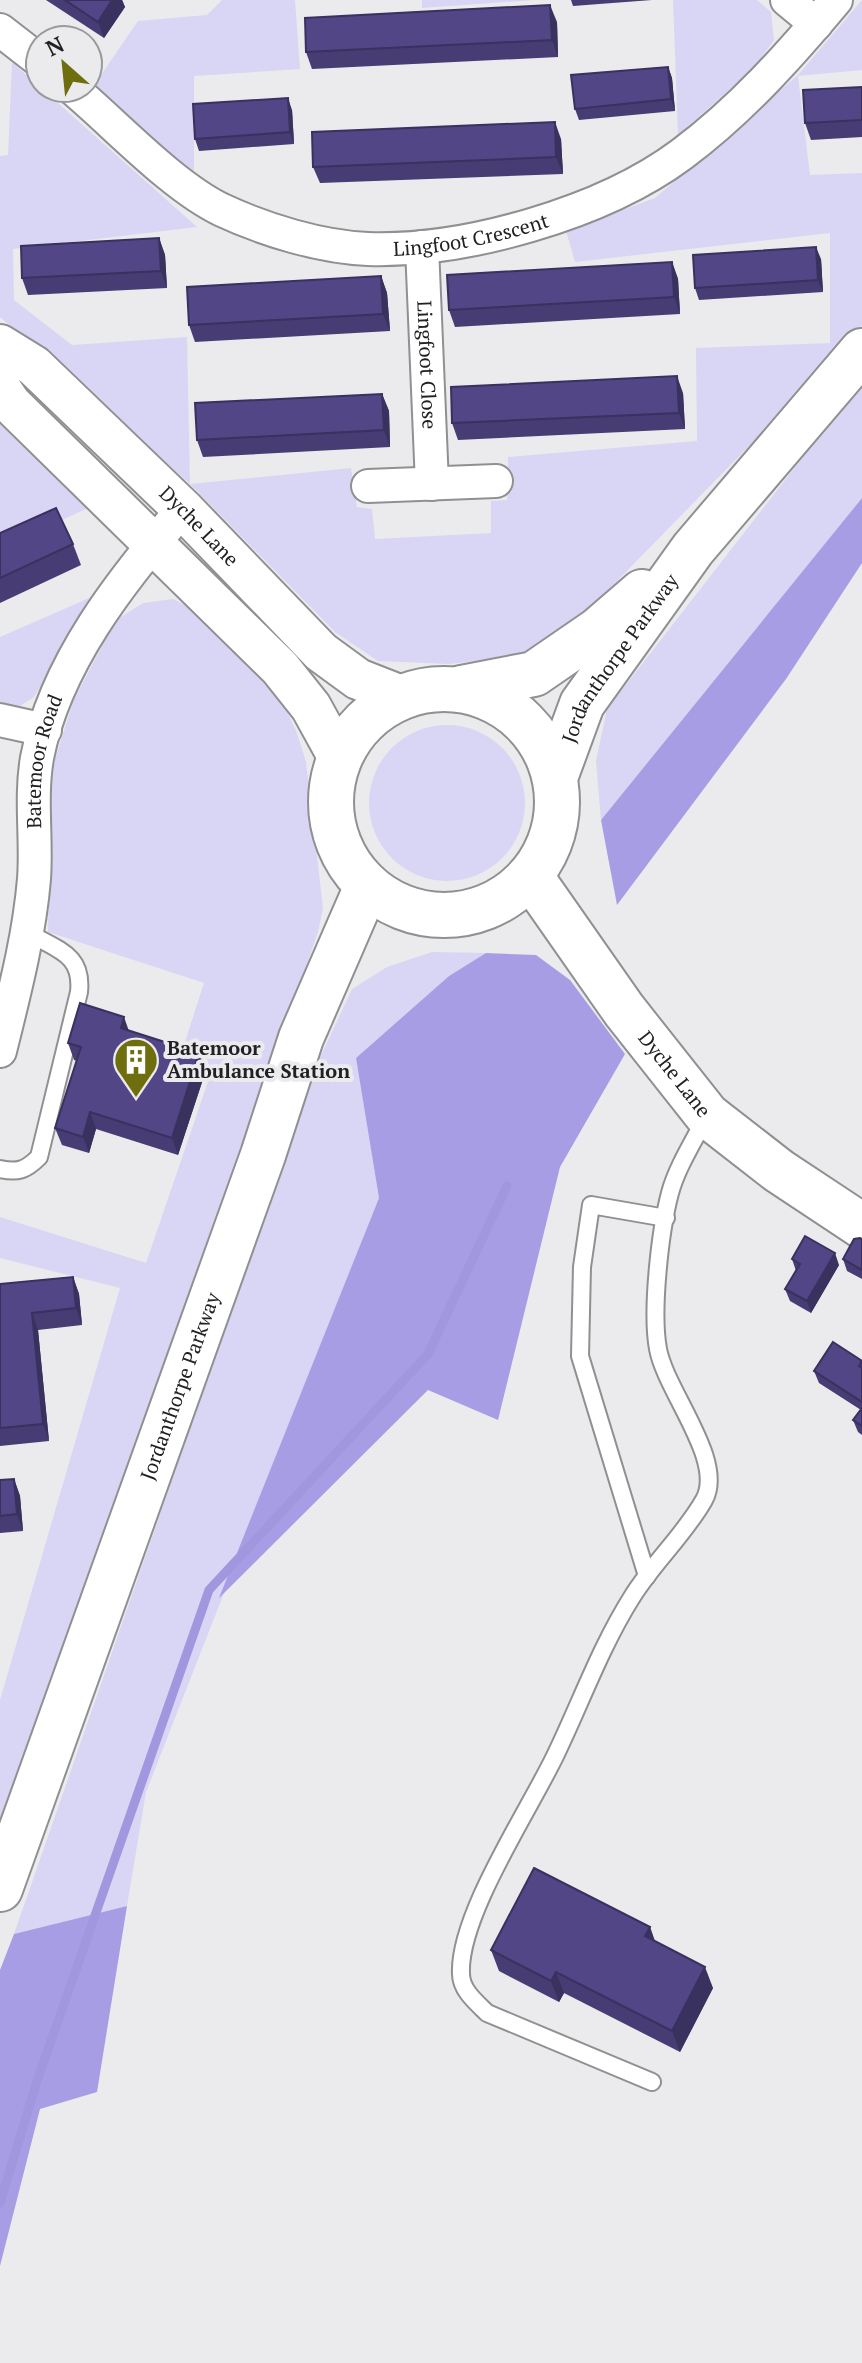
<svg xmlns="http://www.w3.org/2000/svg" width="862" height="2363" font-family="'PT Serif',serif">
	<rect width="100%" height="100%" fill="#ebebee"/>
	<g fill="#d8d6f4">
		<path d="M222 0H295L300 69 194 76V171L144 134 94 85 138 21 207 15Z"/>
		<path d="M422 0H535L422 8Z"/>
		<path d="M673 0H757L771 12 774 40 754 68 678 135Z"/>
		<path d="M862 0V70L798 76 810 175 862 173V325L842 351 574 625 519 656 449 664 378 661 335 632 190 484 0 317V156L8 155 12 62 197 227 13 249 14 300 72 345 187 337 190 484 351 468 357 507 372 509 375 539 491 533V501L507 500 508 457 697 441 696 348 830 343V233L575 262 566 231 655 198 798 75Z"/>
		<path d="M862 381V498L601 820 596 761 607 709Z"/>
		<path d="M0 416 90 507 0 549Z"/>
		<path d="M96 595 34 697 17 708 0 704V637Z"/>
		<path d="M173 599 191 608 283 703 297 733 306 762 323 908 318 932 0 1847V1700L120 1288 0 1258V1217L146 1263 213 1067 181 1054 204 983 48 932 51 772 74 699 116 620 143 603Z"/>
		<circle cx="447" cy="803" r="78"/>
		<path d="M432 952 486 953 449 976 356 1058 379 1198 146 1792 127 1906 14 1934 316 1066 352 989 387 967Z"/>
	</g>
	<g fill="#a69de5">
		<path d="M862 498V563L786 679 617 905 601 820Z"/>
		<path d="M486 953 536 955 570 980 625 1054 560 1167 498 1420 428 1390 219 1598 379 1198 356 1058 449 976Z"/>
		<path d="M127 1906 97 2092 40 2109 0 2266V1970L14 1934Z"/>
	</g>
	<g fill="none" stroke-linecap="round" stroke-linejoin="round">
		<path stroke="#a197df" stroke-width="9" d="M0 2203 37 2081 209 1590 428 1354 507 1186"/>
		<g stroke="#909093" stroke-width="20">
			<g id="service">
				<path d="M0 1169C18 1173 26 1170 39 1157L79 992C83 954 57 950 29 933"/>
				<path d="M647 1576 580 1356 582 1267 591 1205 666 1218"/>
				<path d="M652 2082 487 2013C476 2002 461 1990 461 1974 458 1916 530 1809 556 1754 581 1702 601 1646 632 1597 653 1563 685 1534 704 1500 726 1461 666 1392 658 1349 651 1311 660 1231 670 1193 677 1167 694 1141 706 1117"/>
			</g>
		</g>
		<g stroke="#909093" stroke-width="36">
			<g id="minor">
				<path d="M787 0 816 24"/>
				<path d="M0 30 40 61"/>
				<path id="s1" d="M72 88C115 124 172 186 222 210 265 230 320 247 368 249 466 252 603 213 682 154 741 110 790 55 836 0"/>
				<path id="s2" d="M422 247 432 484"/>
				<path d="M368 486 496 481"/>
				<path d="M0 720 45 730"/>
				<path id="s3" d="M0 1051C14 994 29 938 34 879 37 839 30 798 37 758 55 664 122 579 183 509"/>
			</g>
		</g>
		<g stroke="#909093" stroke-width="44">
			<g id="tertiary">
				<path id="s4" d="M0 345 34 366 183 509 321 652 358 679 404 697"/>
				<path d="M0 388 11 404 280 668 311 707 339 758"/>
			</g>
		</g>
		<g stroke="#909093" stroke-width="48">
			<g id="secondary">
				<path d="M461 688 534 674 598 630 642 592"/>
				<circle cx="444" cy="802" r="113"/>
				<path id="s5" d="M556 775 582 704 693 549 862 351"/>
				<path id="s6" d="M531 877 624 1010 707 1115 779 1171 862 1226"/>
				<path id="s7" d="M0 1889 263 1155 301 1038 367 886"/>
			</g>
		</g>
		<use href="#service" stroke="#fff" stroke-width="16"/>
		<use href="#minor" stroke="#fff" stroke-width="32"/>
		<use href="#tertiary" stroke="#fff" stroke-width="40"/>
		<use href="#secondary" stroke="#fff" stroke-width="44"/>
	</g>
	<g fill="#473c74">
		<path d="M46 0H122L125 7 104 38Z"/>
		<path d="M571 0H652L573 6Z"/>
		<path d="M557 22 558 57 312 69 306 52Z"/>
		<path d="M668 67 672 78 675 111 579 120 575 109Z"/>
		<path d="M862 87V137L811 140 805 123Z"/>
		<path d="M292 110 294 144 199 151 195 139Z"/>
		<path d="M561 139 563 174 320 183 313 167Z"/>
		<path d="M159 238 165 255 167 288 28 295 22 278Z"/>
		<path d="M821 259 823 292 699 300 695 288Z"/>
		<path d="M672 262 678 279 680 314 455 327 449 310Z"/>
		<path d="M381 276 387 293 390 331 195 342 189 325Z"/>
		<path d="M683 393 685 429 458 440 452 423Z"/>
		<path d="M382 394 389 411 390 447 203 457 197 440Z"/>
		<path d="M0 533 73 544 81 565 0 603Z"/>
		<path d="M129 1031 199 1053 206 1070 178 1155 96 1129 89 1153 62 1145 55 1128 77 1061 74 1060 68 1043Z"/>
		<path d="M862 1239V1279L847 1271 843 1259Z"/>
		<path d="M792 1259 839 1265 811 1313 790 1301 785 1289 796 1271Z"/>
		<path d="M73 1277 79 1294 82 1325 38 1330 49 1441 0 1446V1284Z"/>
		<path d="M862 1361V1435L858 1432 853 1420 861 1410 819 1383 814 1371Z"/>
		<path d="M14 1479 20 1496 23 1531 0 1533V1480Z"/>
		<path d="M650 1927 655 1941 713 1988 680 2052 564 1993 559 2002 499 1971 491 1950Z"/>
	</g>
	<g fill="#39315e">
		<path d="M112 0H122L125 7 104 38 98 22Z"/>
		<path d="M550 5 557 22 558 57 552 40Z"/>
		<path d="M668 67 672 78 675 111 671 99Z"/>
		<path d="M288 98 292 110 294 144 290 132Z"/>
		<path d="M555 122 561 139 563 174 556 157Z"/>
		<path d="M159 238 165 255 167 288 161 271Z"/>
		<path d="M816 247 821 259 823 292 818 280Z"/>
		<path d="M672 262 678 279 680 314 674 297Z"/>
		<path d="M381 276 387 293 390 331 383 314Z"/>
		<path d="M677 376 683 393 685 429 679 413Z"/>
		<path d="M382 394 389 411 390 447 384 430Z"/>
		<path d="M124 1017 130 1034 121 1028Z"/>
		<path d="M199 1053 206 1070 178 1155 172 1138Z"/>
		<path d="M90 1112 96 1129 89 1153 83 1137Z"/>
		<path d="M835 1253 839 1265 811 1313 807 1301Z"/>
		<path d="M73 1277 79 1294 82 1325 76 1308Z"/>
		<path d="M32 1313 38 1330 49 1441 43 1424Z"/>
		<path d="M14 1479 20 1496 23 1531 17 1514Z"/>
		<path d="M650 1927 657 1949 645 1936Z"/>
		<path d="M705 1967 713 1988 680 2052 672 2031Z"/>
		<path d="M556 1972 564 1993 559 2002 551 1981Z"/>
	</g>
	<g fill="#524687" stroke="#39315e" stroke-width="2">
		<path d="M65 0H112L98 22Z"/>
		<path d="M550 5 552 40 306 52 305 18Z"/>
		<path d="M668 67 671 99 575 109 571 75Z"/>
		<path d="M862 87V120L805 123 803 90Z"/>
		<path d="M288 98 290 132 195 139 193 104Z"/>
		<path d="M555 122 556 157 313 167 312 132Z"/>
		<path d="M159 238 161 271 22 278 21 246Z"/>
		<path d="M816 247 818 280 695 288 693 255Z"/>
		<path d="M672 262 674 297 449 310 447 275Z"/>
		<path d="M381 276 383 314 189 325 187 287Z"/>
		<path d="M677 376 679 413 452 423 451 387Z"/>
		<path d="M382 394 384 430 197 440 195 403Z"/>
		<path d="M56 508 73 544 0 578V533Z"/>
		<path d="M80 1003 124 1017 121 1028 199 1053 172 1138 90 1112 83 1137 55 1128 81 1047 68 1043Z"/>
		<path d="M805 1236 835 1253 807 1301 785 1289 800 1264 792 1259Z"/>
		<path d="M860 1238 862 1239V1270L843 1259 854 1239Z"/>
		<path d="M73 1277 76 1308 32 1313 43 1424 0 1428V1284Z"/>
		<path d="M833 1342 862 1361 859 1366 862 1368V1402L814 1371Z"/>
		<path d="M862 1408V1426L853 1420Z"/>
		<path d="M14 1479 17 1514 0 1516V1480Z"/>
		<path d="M534 1868 650 1927 645 1936 705 1967 672 2031 556 1972 551 1981 491 1950Z"/>
	</g>
	<defs>
		<g id="building-pin" transform="scale(2.3)"><path d="M0 17L-7.5 6A9.5 9.5 0 1 1 7.5 6Z" fill="#6e6e0f" stroke="#ebebee"/><path d="M-4-6H4V6H1V3H-1V6H-4ZM-2.5-4.3h1.7v1.8h-1.7ZM.8-4.3h1.7v1.8H.8ZM-2.5-1h1.7V.8h-1.7ZM.8-1h1.7V.8H.8Z" fill="#fff"/></g>
	</defs>
	<g fill-rule="evenodd">
		<use href="#building-pin" x="136" y="1060"/>
	</g>
	<g text-anchor="middle" stroke-width="8" stroke-linejoin="round" paint-order="stroke">
		<g font-size="20" fill="#212123" stroke="#ebebee">
			<text dy="7" stroke="none"><textPath href="#s1" startOffset="450">Lingfoot Crescent</textPath></text>
			<text dy="7" stroke="none"><textPath href="#s2" startOffset="118">Lingfoot Close</textPath></text>
			<text dy="7" stroke="none"><textPath href="#s4" startOffset="270">Dyche Lane</textPath></text>
			<text dy="7" stroke="none"><textPath href="#s5" startOffset="134">Jordanthorpe Parkway</textPath></text>
			<text dy="7" stroke="none"><textPath href="#s3" startOffset="294">Batemoor Road</textPath></text>
			<text dy="7" stroke="none"><textPath href="#s6" startOffset="244">Dyche Lane</textPath></text>
			<text dy="7" stroke="none"><textPath href="#s7" startOffset="534">Jordanthorpe Parkway</textPath></text>
		</g>
		<g font-size="20" font-weight="bold" fill="#212123" stroke="#ebebee" text-anchor="start">
			<text x="167" y="1055">Batemoor<tspan x="167" dy="23">Ambulance Station</tspan></text>
		</g>
	</g>
	<g transform="translate(64 64) rotate(333)"><circle r="38" fill="#ebebee" stroke="#9a9a9d" stroke-width="2"/>
	<path d="M0-6L14 30L0 20L-14 30Z" fill="#6e6e0f"/>
	<text y="-12" font-size="22" font-weight="bold" text-anchor="middle" fill="#212123">N</text>
	</g>
</svg>
